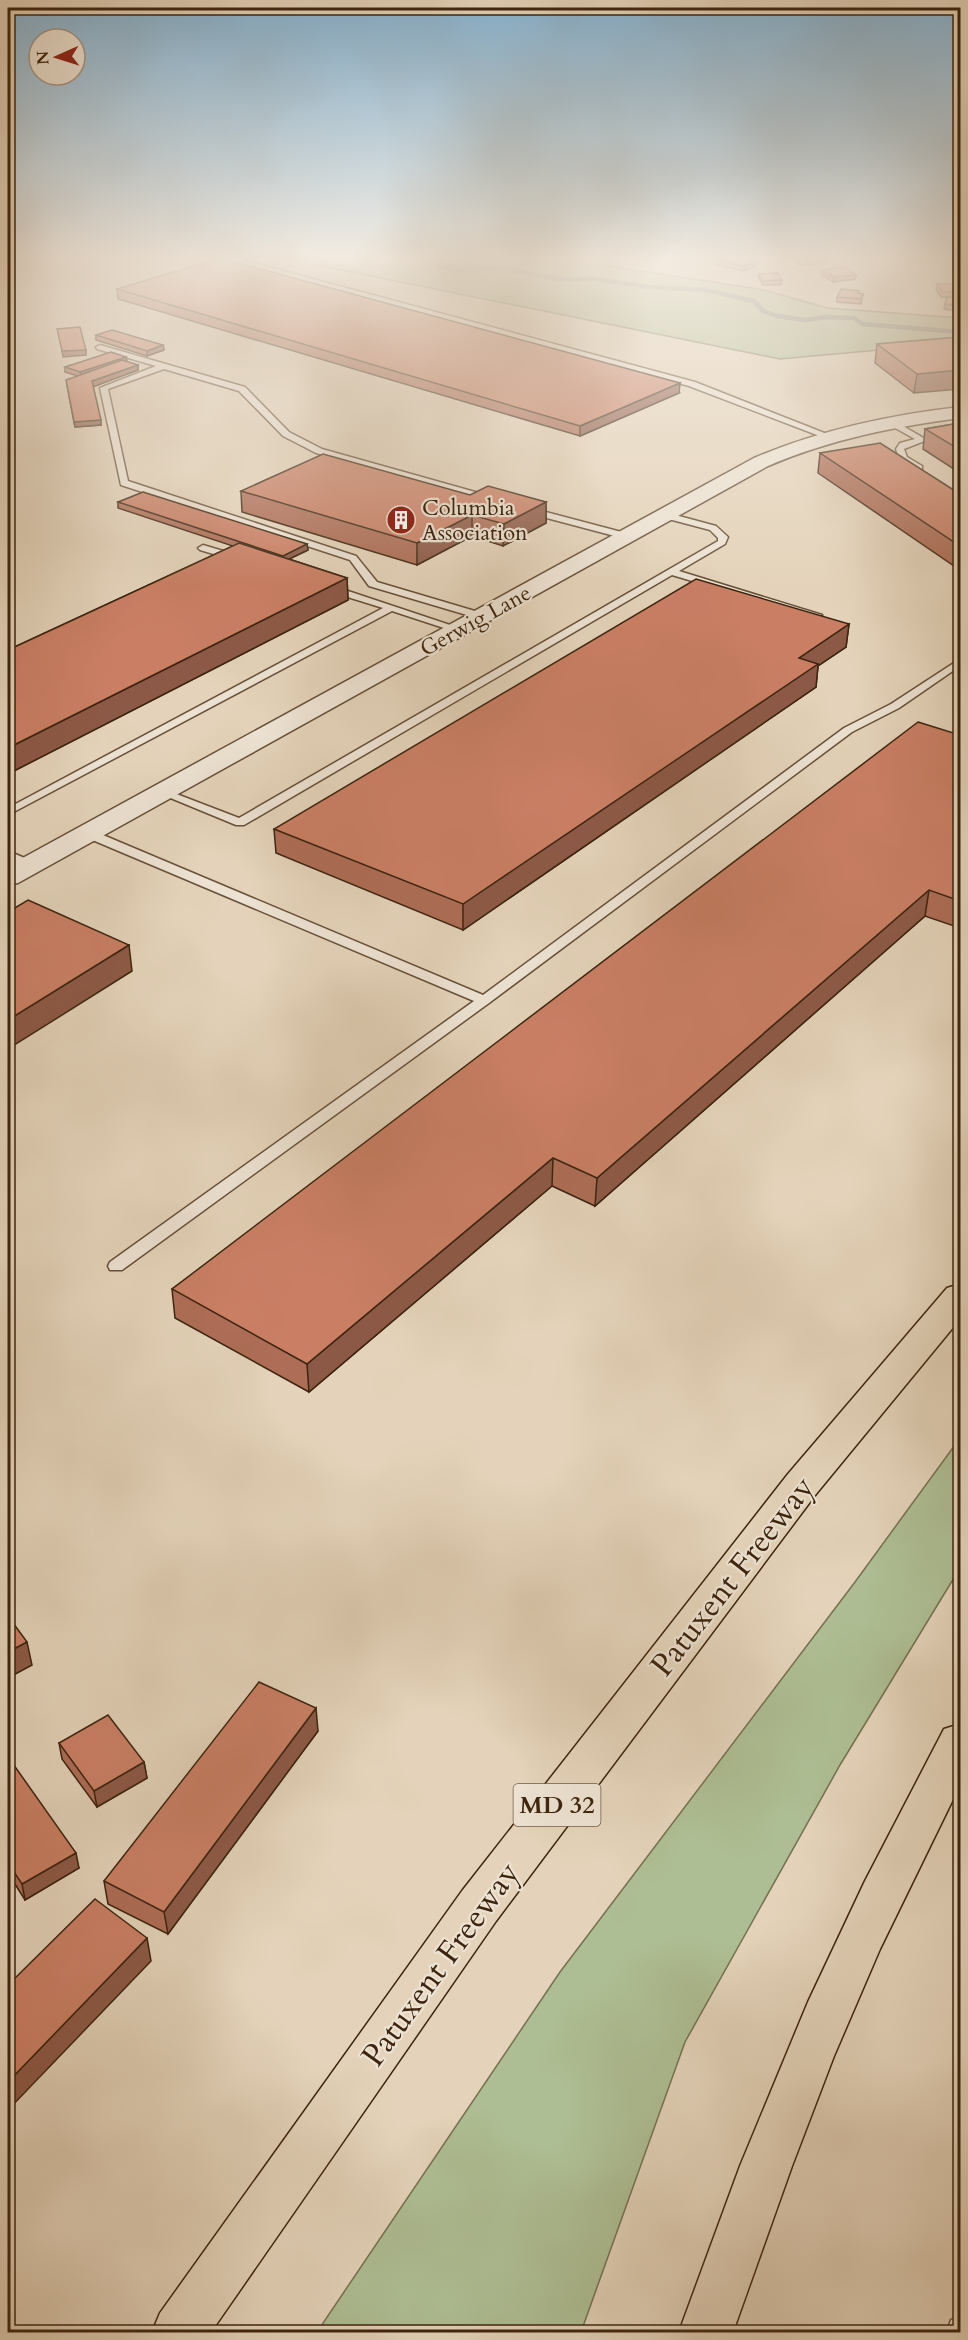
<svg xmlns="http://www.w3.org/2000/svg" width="968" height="2340" font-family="Cardo,serif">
	<rect width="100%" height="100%" fill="#e4d3ba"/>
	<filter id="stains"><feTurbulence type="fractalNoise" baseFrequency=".00333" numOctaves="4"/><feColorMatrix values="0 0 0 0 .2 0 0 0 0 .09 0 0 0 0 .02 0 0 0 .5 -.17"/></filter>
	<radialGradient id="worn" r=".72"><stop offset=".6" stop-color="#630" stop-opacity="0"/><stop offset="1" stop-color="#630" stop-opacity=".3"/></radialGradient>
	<g fill="#aebe94" stroke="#757151" stroke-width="1.5">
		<path d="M277 257H551L764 290 828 308 960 318V348L890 349 780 359Z"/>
		<path d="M960 1438V1568L840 1765 685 2042 581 2332H317L560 1972 855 1582Z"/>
	</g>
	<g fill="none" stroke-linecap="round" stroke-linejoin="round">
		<path stroke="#737c74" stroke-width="4.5" d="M437 257 439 265 455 270 504 268 557 279H595L649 287 705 290 754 301 763 311 777 316 805 320 826 317 854 318 862 324 960 332"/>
		<g stroke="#665039" stroke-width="3">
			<g id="service">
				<path d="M219 257H232L695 382 832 436 825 438 689 386Z"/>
				<path d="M100 345 245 387 289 432 322 449 493 497V501H487L316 453 283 436 239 391 164 369 108 389 128 481 356 556 377 582 485 614V618H477L369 586 350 560 121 485 100 388 156 366 97 349 96 347Z"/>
				<path d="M891 419 927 440 904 449 907 457 922 466V470C910 471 899 460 896 449L900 443 915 439 888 424 887 422Z"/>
				<path d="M527 507 629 534 631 536 626 539 524 512V508Z"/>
				<path d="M664 512 716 526 728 537 725 544 679 571 822 615 813 617 672 575 244 825H236L156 792 158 790H166L239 818 718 541V538L710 530 661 517 659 515Z"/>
				<path d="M203 545 240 556 242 558 237 561 200 550 198 548Z"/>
				<path d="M325 586H333L462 629 453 631 392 611 8 815V808L383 608 325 590Z"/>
				<path d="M960 659V666L899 708 852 732 489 1003 122 1270H110L108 1266 110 1262 474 1001 83 836V830H91L483 995 844 728 891 704Z"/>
				<path d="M8 851 34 862 36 865 30 869 8 859Z"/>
				<path d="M960 2316V2332H947L951 2320Z"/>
			</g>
		</g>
		<g stroke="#665039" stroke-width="3">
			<path id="tertiary" d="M960 407V418C893 427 831 439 768 466L18 883 8 885V866L754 458C820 430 889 415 960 407Z"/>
		</g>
		<g stroke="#3c240e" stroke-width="3">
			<g id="motorway">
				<path d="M960 1284V1319L816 1494 496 1921 211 2332H152L160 2313 462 1891 788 1474 947 1288Z"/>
				<path d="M960 1724V1785L880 1949 834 2056 792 2166 733 2332H679L740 2166 808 2002 865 1881 944 1729Z"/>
			</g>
		</g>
		<use href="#service" fill="#ede2d2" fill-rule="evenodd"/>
		<use href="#tertiary" fill="#ede2d2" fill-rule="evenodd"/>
		<use href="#motorway" fill="#e4d3ba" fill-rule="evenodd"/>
	</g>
	<g fill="#ae6d57" stroke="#3c240e" stroke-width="1.5">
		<path d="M792 257H826L828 259 827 263 798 265Z"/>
		<path d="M715 260 757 265 743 271 715 264Z"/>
		<path d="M822 270 856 275 855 279 833 282 822 275Z"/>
		<path d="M759 274 782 280 781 285H763L759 278Z"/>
		<path d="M937 284 960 286V297H949L960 298V311L944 309 947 297H941L936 289Z"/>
		<path d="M117 289 679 393 580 436 118 299Z"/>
		<path d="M859 293 863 294 861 304 837 302V297Z"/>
		<path d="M96 335 163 345 164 350 147 356 96 340Z"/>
		<path d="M960 337 914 393 875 363 877 344Z"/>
		<path d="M126 357 127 362 138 365V370L93 386 101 425 75 427 67 385 78 376 65 372V367Z"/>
		<path d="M960 423V473L923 449 925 429Z"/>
		<path d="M820 453 960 494V568H957L818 473Z"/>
		<path d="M241 491 470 495 546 502V523L503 546 472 536 417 565 242 512Z"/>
		<path d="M118 502 307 544 308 550 289 559 347 578 348 600 8 774V650L233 546 118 508Z"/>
		<path d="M849 624 846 647 818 666 816 687 463 930 276 853 274 829Z"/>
		<path d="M960 735V928L925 916 595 1206 552 1186 309 1392 175 1318 172 1289Z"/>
		<path d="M318 1731 168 1934 108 1904 104 1881Z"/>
		<path d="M59 1743 144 1762 147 1778 97 1807 62 1759Z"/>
		<path d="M8 1763 79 1868 25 1900 8 1873Z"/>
	</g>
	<g fill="#8d5947" stroke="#3c240e" stroke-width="1.5">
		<path d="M757 261V265L743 271 744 266Z"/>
		<path d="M856 275 855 279 833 282V277Z"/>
		<path d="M163 345 164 350 147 356V351Z"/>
		<path d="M86 350V355L63 357 62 351Z"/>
		<path d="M126 357 127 362 81 377 80 372Z"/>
		<path d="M138 365V370L93 387 92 381Z"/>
		<path d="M960 370V389L914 393 917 374Z"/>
		<path d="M680 383 679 393 580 436V426Z"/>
		<path d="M101 420V425L75 427 74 422Z"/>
		<path d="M546 502V523L503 546 504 524Z"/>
		<path d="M472 515V536L417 565V543Z"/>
		<path d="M307 544 308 550 283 562V556Z"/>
		<path d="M960 546V568H957Z"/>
		<path d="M347 578 348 600 8 774V748Z"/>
		<path d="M849 624 846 647 818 666 816 687 463 930V904L799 658Z"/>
		<path d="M929 890 925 916 595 1206 597 1178Z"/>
		<path d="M129 945 132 971 8 1049V1020Z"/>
		<path d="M553 1158 552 1186 309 1392 307 1364Z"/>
		<path d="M27 1642 32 1665 8 1678V1652Z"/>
		<path d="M316 1708 318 1731 168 1934 164 1912Z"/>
		<path d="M144 1762 147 1778 97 1807 94 1791Z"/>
		<path d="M76 1853 79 1868 25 1900 22 1884Z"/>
		<path d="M147 1938 151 1961 8 2110V2082Z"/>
	</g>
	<g fill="#ca7f65" stroke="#3c240e" stroke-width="1.5">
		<path d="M720 257H742L757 261 744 266 715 260Z"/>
		<path d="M796 257H826L828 259 799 260Z"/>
		<path d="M220 258 680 383 580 426 117 289Z"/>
		<path d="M844 267 856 275 833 277 822 270Z"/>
		<path d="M778 273 782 280 763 281 759 274Z"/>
		<path d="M937 284H956L960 286V292H942Z"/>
		<path d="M841 289 859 291 858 293 863 294 862 299 837 297Z"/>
		<path d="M947 297 960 298V306L945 304Z"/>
		<path d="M80 327 86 350 62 351 57 329Z"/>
		<path d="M112 330 163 345 147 351 96 335Z"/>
		<path d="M960 337V370L917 374 877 344Z"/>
		<path d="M111 352 126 357 80 372 65 367Z"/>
		<path d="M122 360 138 365 92 381 101 420 74 422 66 380Z"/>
		<path d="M960 423V450L925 429Z"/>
		<path d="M880 443 960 494V546L820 453Z"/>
		<path d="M323 454 470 495 488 486 546 502 504 524 472 515 417 543 241 491Z"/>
		<path d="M143 492 307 544 283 556 118 502Z"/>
		<path d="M239 543 347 578 8 748V650Z"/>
		<path d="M696 579 849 624 799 658 818 664 463 904 274 829Z"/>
		<path d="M918 722 960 735V901L929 890 597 1178 553 1158 307 1364 172 1289Z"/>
		<path d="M28 900 129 945 8 1020V912Z"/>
		<path d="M8 1616 27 1642 8 1652Z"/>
		<path d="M259 1682 316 1708 164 1912 104 1881Z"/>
		<path d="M108 1715 144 1762 94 1791 59 1743Z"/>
		<path d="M11 1761 76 1853 22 1884 8 1863V1763Z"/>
		<path d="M95 1899 147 1938 8 2082V1985Z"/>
	</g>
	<linearGradient id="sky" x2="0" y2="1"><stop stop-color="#87b5d5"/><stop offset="0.44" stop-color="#f3ebe0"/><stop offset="1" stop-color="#f3ebe0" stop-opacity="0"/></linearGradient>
	<rect width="968" height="585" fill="url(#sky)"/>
	<defs>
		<g id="building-disc" transform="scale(1.5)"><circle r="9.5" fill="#8f2418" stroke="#ede2d2"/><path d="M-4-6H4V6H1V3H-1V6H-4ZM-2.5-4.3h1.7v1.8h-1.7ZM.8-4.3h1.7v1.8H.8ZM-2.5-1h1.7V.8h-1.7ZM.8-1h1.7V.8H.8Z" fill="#fff"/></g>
	</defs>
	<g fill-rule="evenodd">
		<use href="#building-disc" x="401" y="520"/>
	</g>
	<g text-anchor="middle" stroke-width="4.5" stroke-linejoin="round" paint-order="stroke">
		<g font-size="22" fill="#3c240e" stroke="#ede2d2" text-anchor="start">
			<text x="422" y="515">Columbia<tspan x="422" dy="25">Association</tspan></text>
		</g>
		<g font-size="22" fill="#3c240e" stroke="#ede2d2">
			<text transform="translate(475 620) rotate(-29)" y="8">Gerwig Lane</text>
		</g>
		<rect fill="#ede2d2" stroke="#715d49" stroke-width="1.5" x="513.5" y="1784" width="87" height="42" rx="4.5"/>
		<g font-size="24" font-weight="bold" fill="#3c240e">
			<text x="557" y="1813">MD 32</text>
		</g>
		<g font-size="32" fill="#3c240e" stroke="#ede2d2">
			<text transform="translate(732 1576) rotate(-52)" y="11">Patuxent Freeway</text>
			<text transform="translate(440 1964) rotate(-54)" y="11">Patuxent Freeway</text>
		</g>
	</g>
	<rect width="968" height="2340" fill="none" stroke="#e4d3ba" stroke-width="30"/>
	<rect x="9" y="9" width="950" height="2322" fill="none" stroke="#3c240e" stroke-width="3"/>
	<rect x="15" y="15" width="938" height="2310" fill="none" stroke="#3c240e" stroke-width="1.5"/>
	<g transform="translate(57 57) rotate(267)"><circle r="28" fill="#ede2d2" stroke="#a69684" stroke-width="1.5"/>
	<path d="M0-4.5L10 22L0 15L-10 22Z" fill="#8f2418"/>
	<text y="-9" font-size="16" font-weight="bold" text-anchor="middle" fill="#3c240e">N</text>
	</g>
	<rect width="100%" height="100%" filter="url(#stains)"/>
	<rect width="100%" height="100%" fill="url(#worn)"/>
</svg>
